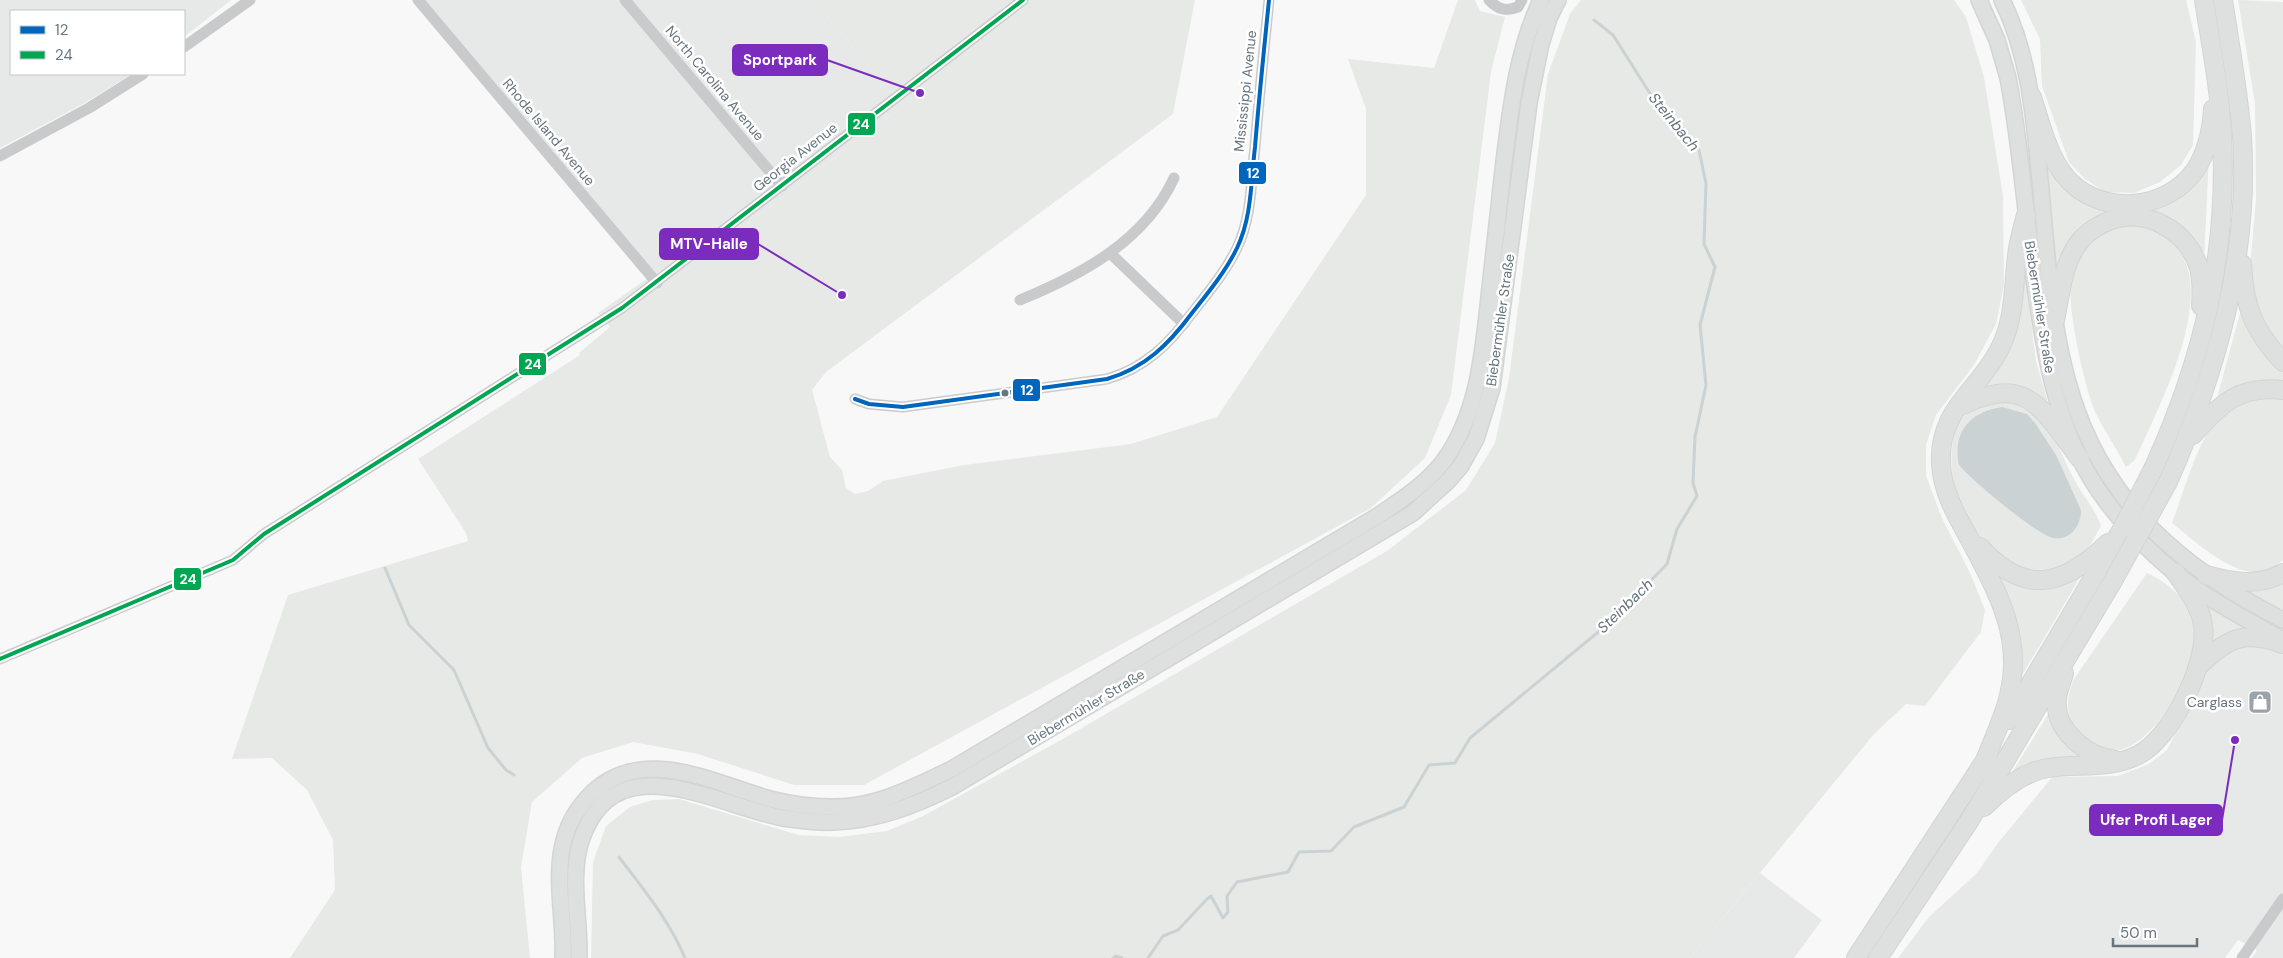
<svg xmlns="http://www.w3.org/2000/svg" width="2283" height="958" font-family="'DM Sans',sans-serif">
	<rect width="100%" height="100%" fill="#f8f8f8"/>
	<g fill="#e7e8e8">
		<path d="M0 0H231L184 37V11H11V74H132L83 104 0 148Z"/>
		<path d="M421 0H814L890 92 906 104 659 291Z"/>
		<path d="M2242 588 2283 610V958H2252L2257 950 2238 940 2225 958H1898L1929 917 1976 874 1998 843 2052 777 2118 776 2149 764 2167 750 2207 671 2218 658 2209 645 2229 634 2227 615Z"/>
		<path d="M1760 873 1822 920 1794 958H1690Z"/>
	</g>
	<g fill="#e7e9e6">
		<path d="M814 0H1195L1173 114 826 372 812 390 830 457 842 470 846 488 855 494 868 491 883 481 964 465 1131 444 1217 417 1366 195V109L1348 59 1434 68 1458 0H1475L1480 11 1505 17 1491 72 1451 395 1425 458 1371 508 864 785H794L698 754 633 742 582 758 532 802 521 867 530 958H290L335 890 333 840 307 790 272 758 232 759 288 595 468 541 466 533 418 459 580 355 579 353 610 327 598 313 648 278 659 291 906 104 890 92Z"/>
		<path d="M1581 0H1954L1966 17 1984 77 2003 196 2004 285 1996 324 1974 365 1936 415 1926 445V476L1942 518 1971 575 1985 610 1981 632 1925 706 1906 704 1874 734 1690 958H591L593 862 606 826 630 807 653 800 679 799 799 835 839 837 887 831 923 816 1061 740 1387 551 1466 490 1495 443 1509 378 1548 74 1570 14Z"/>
		<path d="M2021 0H2186L2196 42 2193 145 2181 165 2160 182 2134 193 2105 192 2085 179 2069 162 2042 86 2040 39Z"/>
		<path d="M2238 0 2283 2V352L2269 338 2254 307 2249 278 2256 199 2255 103Z"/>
		<path d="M2209 155 2204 262 2146 212 2070 244 2056 264 2045 156 2054 174 2136 209Z"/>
		<path d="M2126 224C2250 239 2163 396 2135 460L2126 467C2117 449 2105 432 2096 414 2084 388 2062 289 2073 264 2084 242 2104 230 2126 224Z"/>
		<path d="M2022 274 2025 275 2036 361 2049 406C2019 390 2008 379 1974 391Z"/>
		<path d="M2240 313 2250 335 2283 369V382C2259 376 2238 388 2217 398Z"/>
		<path d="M2265 395 2283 397V560C2279 563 2275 567 2270 569 2239 584 2195 541 2172 523 2183 494 2196 446 2215 422 2226 407 2248 400 2265 395Z"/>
		<path d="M2008 401C2018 405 2028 408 2036 415 2054 431 2063 458 2074 479 2082 495 2095 508 2101 526 2095 536 2089 549 2080 558 2076 562 2068 564 2063 566 2051 571 2032 576 2019 570 1978 550 1947 495 1952 450 1953 441 1954 431 1958 424 1969 406 1990 404 2008 401Z"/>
		<path d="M1994 570C2034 592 2041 597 2082 574L2021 677 2020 638 2011 605Z"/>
		<path d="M2147 573C2165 581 2192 602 2196 623 2206 671 2127 800 2078 732 2065 715 2066 698 2074 679Z"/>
		<path d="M2283 581V610L2242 588Z"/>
		<path d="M2201 599 2254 632 2229 634 2209 645Z"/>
		<path d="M2053 706 2090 759 2056 758 2013 771Z"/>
	</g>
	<path fill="#cad2d4" d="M2002 407 2027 414 2035 423 2056 455 2081 510C2081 525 2071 541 2053 538 2037 535 1970 479 1959 465 1952 432 1970 412 2002 407Z"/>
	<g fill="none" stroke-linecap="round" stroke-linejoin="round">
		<g stroke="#cad2d4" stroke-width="3">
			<path d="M385 568 409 625 454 670 488 748 506 770 514 775"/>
			<path d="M619 857C644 890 669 920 685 958"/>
			<path d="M1113 958 1116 956 1122 958"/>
			<path d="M1148 958 1163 936 1178 930 1207 899 1211 896 1223 918 1228 912 1227 896 1237 882 1288 872 1299 852 1331 851 1354 827 1404 807 1429 765 1455 763 1470 738 1608 624 1667 564 1677 529 1697 496 1693 483 1695 437 1706 385 1700 325 1715 267 1704 244 1706 184 1699 150 1681 126 1663 114 1613 35 1594 20"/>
		</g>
		<g stroke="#d3d4d4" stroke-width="18">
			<g id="major">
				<path d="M1979 0 1997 40 2008 78C2022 151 2026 226 2037 300 2045 354 2055 410 2080 459 2102 503 2137 541 2174 572 2207 599 2246 619 2283 640"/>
				<path d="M2002 0C2030 57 2034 118 2040 180 2047 252 2050 327 2072 396 2106 505 2184 570 2283 620"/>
				<path d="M563 958C565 919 553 875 565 837 570 819 579 806 592 793 644 744 713 783 770 799 790 804 810 807 830 807 874 809 913 787 952 769L1376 517C1400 501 1425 485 1443 462 1478 415 1483 353 1489 297 1494 252 1499 206 1504 161 1511 106 1517 51 1541 0"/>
				<path d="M579 958C580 921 570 880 580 844 612 740 715 805 783 818 799 820 817 823 833 822 875 821 914 806 952 787L1413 513 1449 480 1461 466 1476 439 1492 388 1529 103 1541 44 1549 18 1558 0"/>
			</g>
		</g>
		<g stroke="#d3d4d4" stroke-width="20">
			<g id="highway">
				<path d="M2032 97C2042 128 2050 167 2077 188 2116 217 2175 206 2199 164 2208 147 2212 127 2213 109"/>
				<path d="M2242 264C2244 307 2254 331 2283 362"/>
				<path d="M2055 320C2061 293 2062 264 2080 241 2087 232 2101 224 2111 220 2147 208 2188 231 2199 268 2202 281 2202 293 2201 306"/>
				<path d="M1958 407C2027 373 2041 407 2080 459"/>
				<path d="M2193 435C2220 404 2239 385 2283 390"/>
				<path d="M2154 467C2203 359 2228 255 2222 136 2220 90 2211 45 2204 0"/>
				<path d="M2168 482C2216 373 2250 257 2242 136 2238 90 2230 45 2223 0"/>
				<path d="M1980 547C2025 597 2064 586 2108 543"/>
				<path d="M2206 575C2231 582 2259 587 2283 573"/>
				<path d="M2200 665C2227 638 2245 630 2283 644"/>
				<path d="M2064 673C2062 682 2057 691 2057 700 2054 731 2088 757 2115 760"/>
				<path d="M2009 720 2122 529"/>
				<path d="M1983 766C1991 743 2004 718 2009 695 2024 635 1995 588 1969 538 1956 515 1942 490 1941 464 1938 408 1980 390 2000 348 2016 317 2013 282 2018 248 2020 237 2023 226 2026 215"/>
				<path d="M1984 807C2002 789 2023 772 2048 768 2078 763 2109 770 2138 755 2171 739 2209 662 2203 625 2200 605 2186 588 2175 572"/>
				<path d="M1856 958 1988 756"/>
				<path d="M1878 958 1968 823 2114 579"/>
			</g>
		</g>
		<g stroke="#c9cacb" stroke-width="11">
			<path d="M418 0 657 283"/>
			<path d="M625 0 782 186"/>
			<path d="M1489 0C1498 9 1505 12 1518 7L1522 0"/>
			<path d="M184 47 250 0"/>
			<path d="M0 156 89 108 143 74"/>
			<path d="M1110 253 1184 324"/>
			<path d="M1020 300C1081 275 1145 241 1174 178"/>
			<path d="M855 399 869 404 903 407 1107 379C1145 368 1169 344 1192 313 1208 293 1226 271 1237 248 1252 217 1251 180 1255 147 1259 98 1264 49 1269 0"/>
			<path d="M0 659 233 560 264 534 622 308 1023 0"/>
			<path d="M2242 958 2283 899"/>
		</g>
		<use href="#major" stroke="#dedfdf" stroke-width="15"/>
		<use href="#highway" stroke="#dedfdf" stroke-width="18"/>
		<g stroke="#d3d4d4" stroke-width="20" stroke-linecap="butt">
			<g id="highway-bridge">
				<path d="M2122 529 2154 467"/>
				<path d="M2114 579 2168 482"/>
			</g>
		</g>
		<use href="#highway-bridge" stroke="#dedfdf" stroke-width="18"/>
		<g stroke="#fff" stroke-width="8">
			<path id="bus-1" d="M855 399 869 404 903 407 1107 379C1145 368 1169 344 1192 313 1208 293 1226 271 1237 248 1252 217 1251 180 1255 147 1259 98 1264 49 1269 0"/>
		</g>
		<g stroke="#fff" stroke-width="8">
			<path id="bus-2" d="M0 659 233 560 264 534 622 308 1023 0"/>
		</g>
		<use href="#bus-1" stroke="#0065bd" stroke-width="4"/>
		<use href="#bus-2" stroke="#00a651" stroke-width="4"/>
	</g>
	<defs>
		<g id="shop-square" transform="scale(1.25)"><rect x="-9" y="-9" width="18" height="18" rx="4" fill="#99a3a9" stroke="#fff"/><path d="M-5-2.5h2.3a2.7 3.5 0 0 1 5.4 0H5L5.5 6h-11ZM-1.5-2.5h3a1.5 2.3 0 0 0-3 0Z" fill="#fff"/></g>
	</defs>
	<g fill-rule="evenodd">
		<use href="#shop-square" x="2260" y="702"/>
	</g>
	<circle fill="#66757e" stroke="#fff" stroke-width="2" cx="1005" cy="393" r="4.5"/>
	<g text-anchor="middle" stroke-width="5" stroke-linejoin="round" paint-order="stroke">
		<g font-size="14" fill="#66757e" stroke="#fff">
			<text transform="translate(715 83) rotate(50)" y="5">North Carolina Avenue</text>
			<text transform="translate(1245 91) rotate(-84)" y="5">Mississippi Avenue</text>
			<text transform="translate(549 132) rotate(50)" y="5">Rhode Island Avenue</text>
			<text transform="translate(795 157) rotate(-38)" y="5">Georgia Avenue</text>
			<text transform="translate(2040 307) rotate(81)" y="5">Biebermühler Straße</text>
			<text transform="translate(1500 320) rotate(-82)" y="5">Biebermühler Straße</text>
			<text transform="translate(1086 707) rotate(-31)" y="5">Biebermühler Straße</text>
		</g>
		<g font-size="14" fill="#66757e" stroke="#fff" text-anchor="end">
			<text x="2242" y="707">Carglass</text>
		</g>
		<g font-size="15" font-style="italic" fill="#627378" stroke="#fff">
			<text transform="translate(1674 122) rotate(51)" y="5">Steinbach</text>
			<text transform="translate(1625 606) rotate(-44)" y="5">Steinbach</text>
		</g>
	</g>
	<path fill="none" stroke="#7b2cbf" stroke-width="2" d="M920 93L827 60M842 295L758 244M2235 740L2222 820"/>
	<g fill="#7b2cbf" stroke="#fff" stroke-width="2">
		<circle cx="920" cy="93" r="5"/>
		<circle cx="842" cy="295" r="5"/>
		<circle cx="2235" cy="740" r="5"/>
	</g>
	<g fill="#7b2cbf" stroke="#7b2cbf" stroke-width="2">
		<rect x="733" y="45" width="94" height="30" rx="5"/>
		<rect x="660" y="229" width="98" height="30" rx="5"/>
		<rect x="2090" y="805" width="132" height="30" rx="5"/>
	</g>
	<g font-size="15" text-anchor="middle" font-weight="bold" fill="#fff">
		<text x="780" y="65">Sportpark</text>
		<text x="709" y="249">MTV-Halle</text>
		<text x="2156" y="825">Ufer Profi Lager</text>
	</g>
	<g stroke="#fff" stroke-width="2">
		<rect x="847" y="112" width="29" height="24" rx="5" fill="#00a651"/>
		<rect x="1238" y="161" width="29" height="24" rx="5" fill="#0065bd"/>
		<rect x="518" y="352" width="29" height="24" rx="5" fill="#00a651"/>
		<rect x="1012" y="378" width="29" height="24" rx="5" fill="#0065bd"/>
		<rect x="173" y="567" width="29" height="24" rx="5" fill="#00a651"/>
	</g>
	<g font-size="14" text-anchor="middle" font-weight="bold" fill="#fff">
		<text x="861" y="129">24</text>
		<text x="1253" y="178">12</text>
		<text x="533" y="369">24</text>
		<text x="1027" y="395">12</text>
		<text x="188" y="584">24</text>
	</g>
	<rect x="10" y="10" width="175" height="65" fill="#ffffff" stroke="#c2c8cb"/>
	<rect x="20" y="26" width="25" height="8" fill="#0065bd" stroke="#c2c8cb"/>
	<text x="55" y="35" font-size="15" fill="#66757e">12</text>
	<rect x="20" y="51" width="25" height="8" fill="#00a651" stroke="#c2c8cb"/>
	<text x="55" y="60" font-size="15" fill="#66757e">24</text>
	<path d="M2113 938v8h84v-8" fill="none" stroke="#66757e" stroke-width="2.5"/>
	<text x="2120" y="938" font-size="15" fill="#66757e" stroke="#ffffff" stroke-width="4" paint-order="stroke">50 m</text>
</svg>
